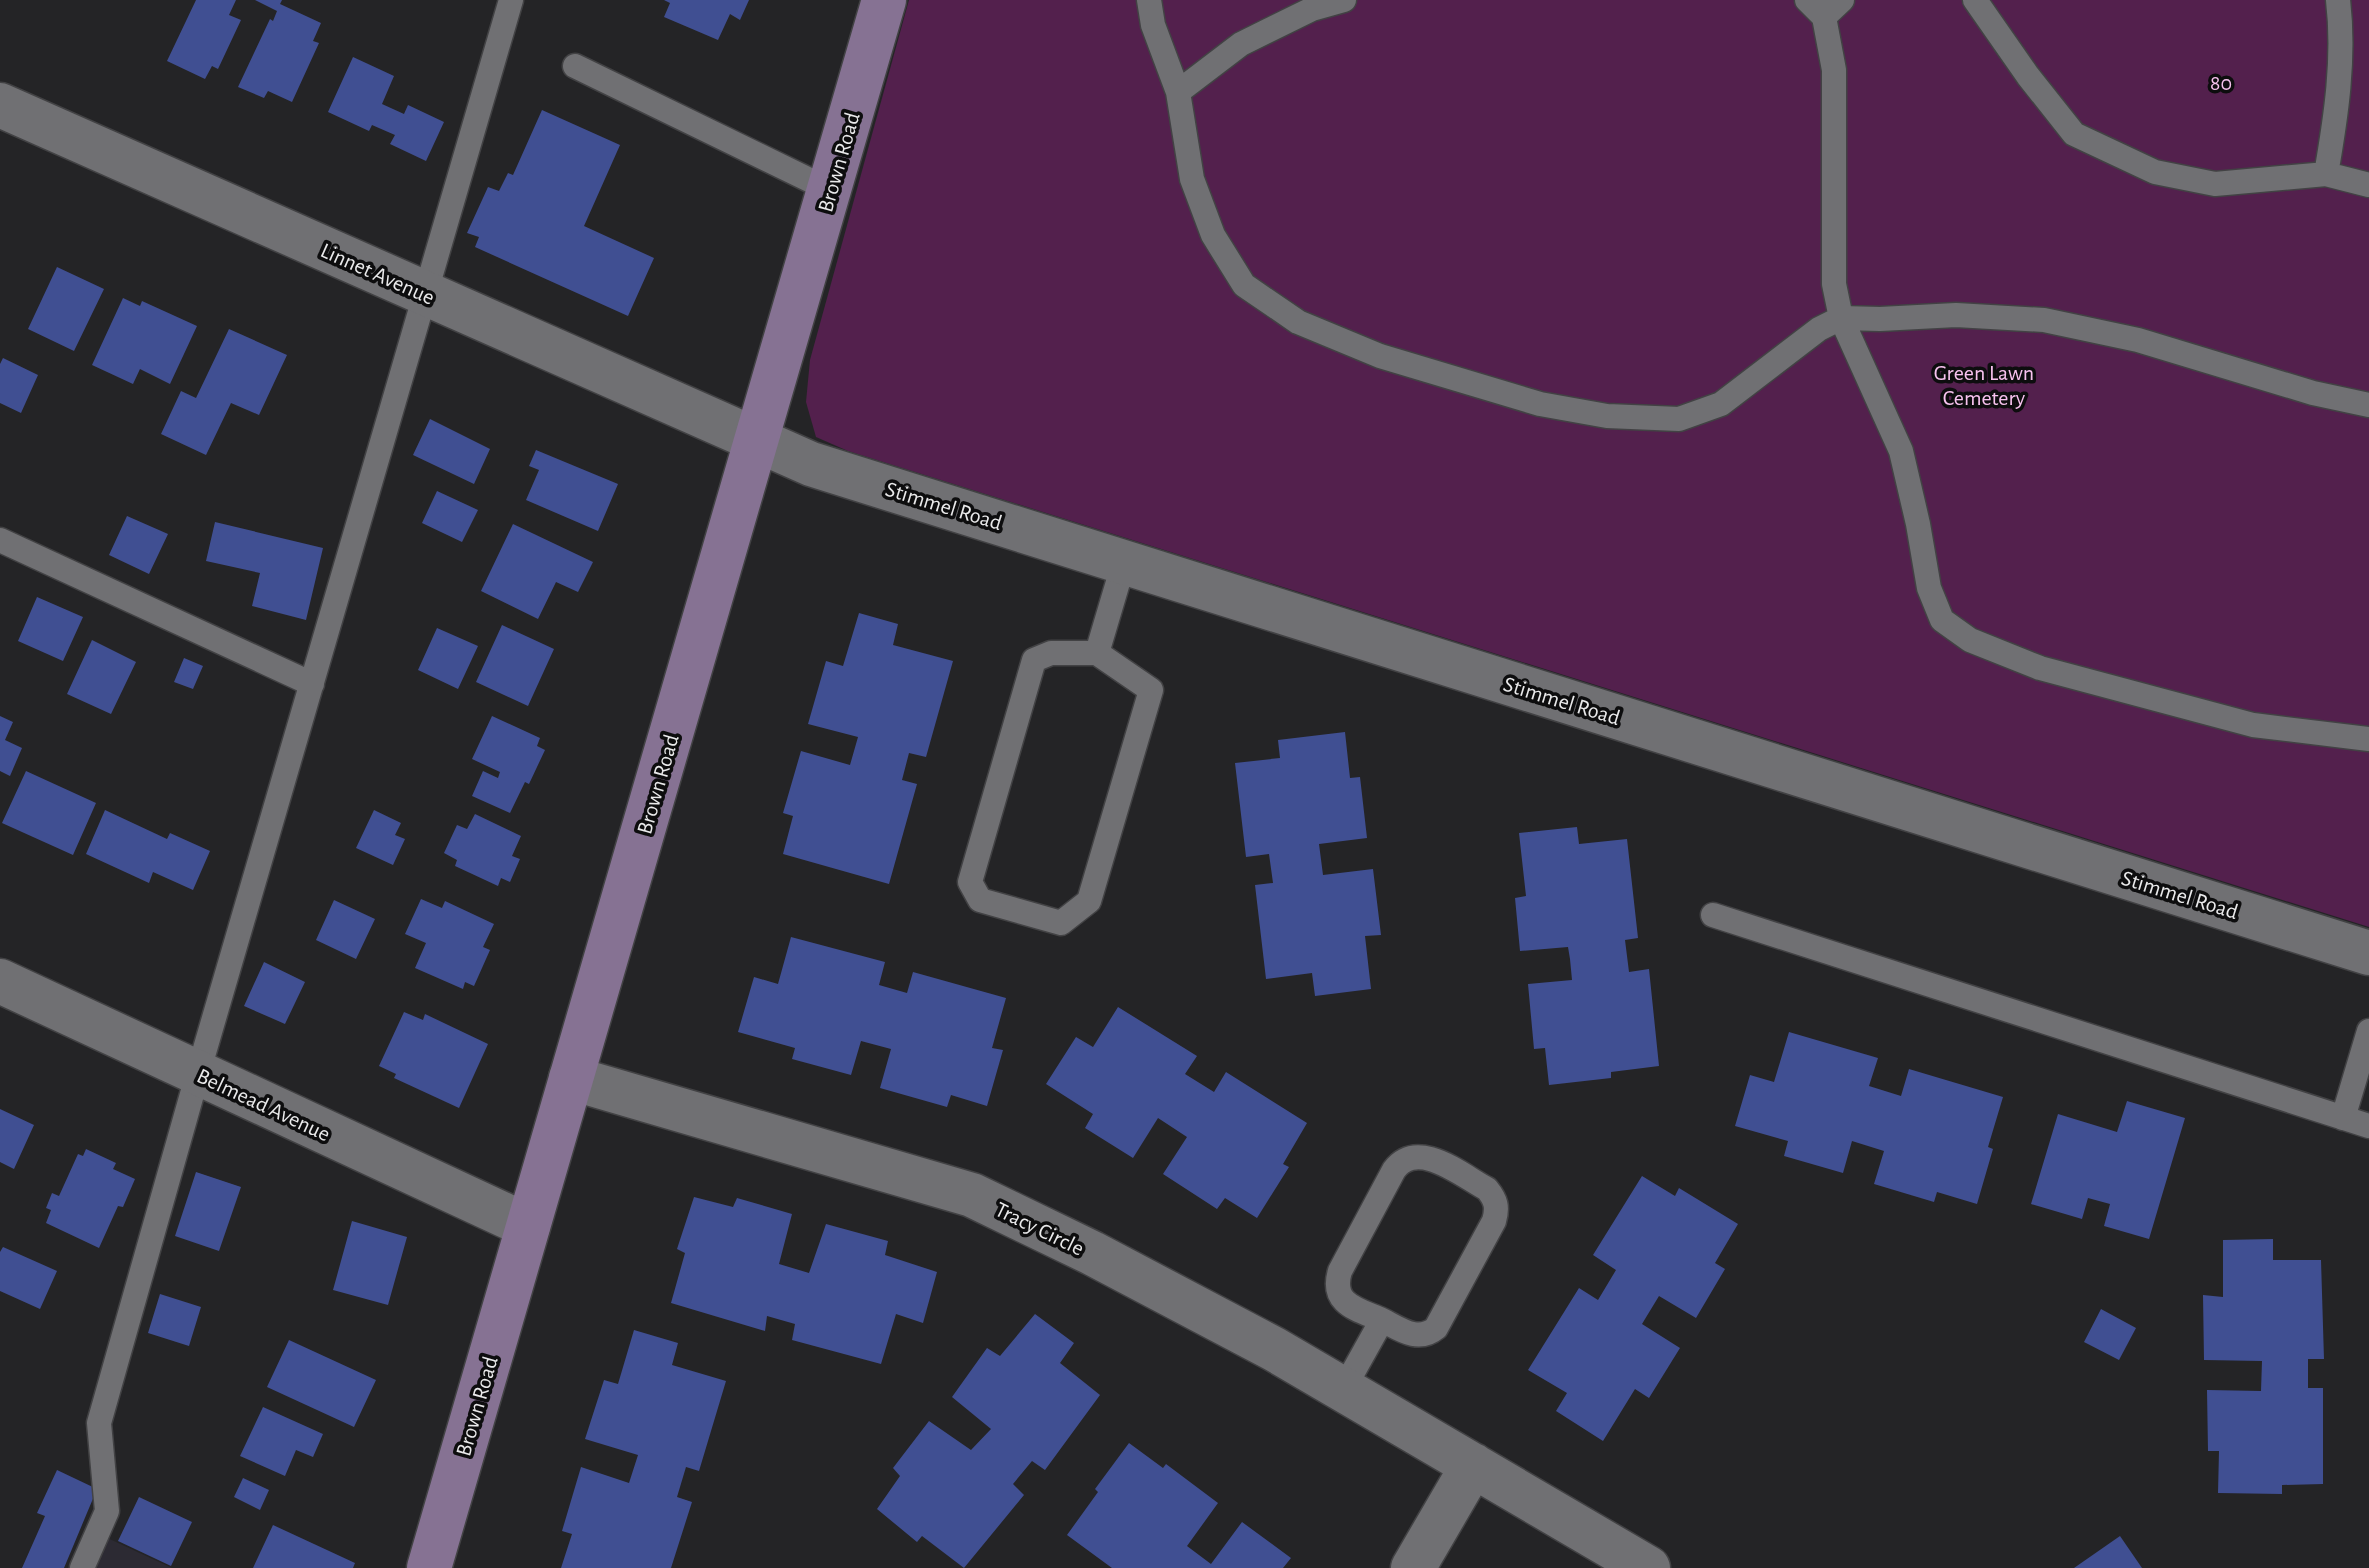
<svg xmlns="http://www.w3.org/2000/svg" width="2369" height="1568" viewBox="0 0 2369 1568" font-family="'Alegreya Sans',sans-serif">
	<rect width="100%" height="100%" fill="#242426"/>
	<path fill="#2c2a33" d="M101 1535 172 1568H86Z"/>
	<path fill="#53204d" d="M909 0H2369V927L848 451 816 437 806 402 810 360Z"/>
	<path fill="#404f92" d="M196 0H236L229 15 241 20 218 69 212 66 205 79 167 61Z
		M255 0H282L280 4 321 23 313 41 319 43 292 102 268 91 264 98 238 87 270 19 273 21 277 11Z
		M664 0H749L740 20 730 14 718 40 664 17 670 3Z
		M353 57 394 76 382 104 404 114 408 105 444 122 426 161 390 144 395 135 372 125 369 131 328 112Z
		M542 110 620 145 584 226 654 258 628 316 475 247 479 237 467 233 488 187 499 191 508 173 513 175Z
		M57 267 104 289 74 351 28 329Z
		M123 298 140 306 142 301 197 326 170 384 140 369 133 384 92 365Z
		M229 329 287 355 259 415 231 403 206 455 161 434 181 391 196 398Z
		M3 358 38 375 21 413 0 403V364Z
		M430 419 490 449 474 484 413 455Z
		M536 450 618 484 598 531 526 500 539 470 529 466Z
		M437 491 478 510 462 542 422 523Z
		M127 516 168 534 149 574 109 555Z
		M215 522 323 548 306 620 252 606 260 573 206 561Z
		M513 524 593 562 578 592 556 582 538 619 481 591Z
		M37 597 83 617 63 661 18 641Z
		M859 613 898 624 893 645 953 661 926 757 909 753 902 780 917 784 889 884 783 854 793 816 783 813 801 751 850 765 858 737 808 724 826 661 843 666Z
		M502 625 554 649 528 706 476 682Z
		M437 628 478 646 458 689 418 670Z
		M92 640 136 662 111 714 67 694Z
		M184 658 203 666 193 689 174 682Z
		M0 716 13 722 5 740 22 748 10 776 0 771Z
		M492 716 540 738 537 746 545 750 529 784 525 782 510 813 472 796 483 771 498 778 500 772 472 759Z
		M1345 732 1350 778 1360 777 1367 838 1319 844 1323 875 1373 869 1381 935 1365 936 1371 989 1315 996 1312 973 1266 979 1255 885 1273 883 1269 854 1246 857 1235 763 1280 758 1278 740Z
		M26 771 96 803 73 855 2 823Z
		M105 810 167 839 170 833 210 851 193 890 153 872 149 883 86 854Z
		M374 810 401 823 395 835 405 839 393 865 356 848Z
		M475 814 521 836 512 856 520 859 510 882 501 878 498 886 455 866 457 860 444 853 457 825 467 829Z
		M1577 827 1579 844 1627 839 1638 938 1625 940 1629 972 1649 969 1659 1066 1611 1072V1078L1549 1085 1545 1048 1534 1049 1528 984 1572 980 1570 959 1568 947 1520 951 1515 898 1526 896 1519 833Z
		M421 899 442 908 445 901 494 924 483 947 490 950 474 986 465 982 463 989 415 968 426 943 405 934Z
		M334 900 375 919 356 959 316 940Z
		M791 937 885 962 879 985 907 993 913 972 1006 998 992 1048 1003 1050 987 1106 951 1095 947 1107 880 1088 891 1049 861 1041 851 1075 792 1059 795 1048 738 1032 754 977 778 984Z
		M264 962 305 982 285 1024 244 1006Z
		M1118 1007 1197 1056 1185 1074 1214 1092 1226 1072 1307 1123 1283 1164 1289 1167 1257 1218 1225 1198 1217 1209 1163 1174 1187 1137 1158 1118 1133 1158 1085 1128 1093 1114 1046 1084 1076 1037 1093 1047Z
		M404 1012 423 1020 425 1014 488 1044 459 1108 394 1078 396 1074 379 1066Z
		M1789 1032 1878 1058 1869 1086 1901 1096 1909 1069 2003 1097 1988 1147 1993 1149 1977 1204 1937 1192 1934 1202 1874 1184 1884 1151 1852 1141 1843 1173 1784 1156 1788 1141 1735 1126 1750 1075 1774 1082Z
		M2127 1101 2185 1118 2149 1239 2104 1226 2110 1204 2088 1198 2082 1219 2031 1204 2058 1114 2117 1132Z
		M0 1109 34 1125 14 1169 0 1162Z
		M86 1149 116 1163 113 1169 135 1179 123 1207 118 1206 99 1248 46 1223 51 1210 46 1208 52 1193 59 1196 78 1154 83 1156Z
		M196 1172 241 1187 219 1251 175 1236Z
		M1642 1176 1675 1196 1679 1188 1738 1224 1715 1263 1725 1269 1696 1318 1659 1296 1645 1319 1642 1324 1680 1348 1649 1398 1635 1389 1603 1441 1556 1411 1567 1393 1528 1370 1579 1288 1598 1300 1616 1270 1593 1255Z
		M694 1197 733 1207 737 1198 792 1214 779 1264 809 1273 826 1224 888 1241 885 1255 937 1272 923 1323 896 1314 881 1364 792 1340 795 1324 767 1316 765 1331 671 1303 685 1253 677 1249Z
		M352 1221 407 1237 388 1305 333 1290Z
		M2273 1239V1260H2321L2324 1359H2308V1388H2323V1484L2282 1485V1494L2218 1493 2219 1451H2208L2207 1390 2261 1391 2262 1361 2204 1360 2203 1295 2223 1297V1240Z
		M3 1247 57 1271 40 1309 0 1291V1252Z
		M160 1294 201 1307 189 1346 148 1333Z
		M2101 1309 2136 1328 2119 1360 2084 1342Z
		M1035 1314 1074 1343 1060 1363 1100 1395 1045 1470 1032 1461 1013 1484 1024 1495 964 1568 922 1536 917 1542 877 1509 900 1476 893 1468 929 1421 971 1450 991 1429 952 1397 987 1348 1000 1356Z
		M634 1330 678 1343 672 1365 726 1381 699 1471 686 1467 677 1497 692 1502 671 1568H561L572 1534 562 1531 581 1467 629 1483 638 1455 585 1439 604 1380 618 1384Z
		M289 1340 376 1380 354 1427 267 1387Z
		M263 1407 323 1434 313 1457 296 1450 285 1476 240 1456Z
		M1129 1443 1163 1468 1166 1464 1218 1503 1187 1546 1211 1564 1242 1522 1291 1558 1283 1568H1112L1067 1535 1098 1492 1095 1489Z
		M57 1470 97 1489 64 1568H22L45 1516 37 1513Z
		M243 1478 269 1490 260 1510 234 1497Z
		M139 1497 192 1522 171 1566 118 1541Z
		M273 1525 355 1563 353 1568H253Z
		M2120 1536 2142 1568H2074Z"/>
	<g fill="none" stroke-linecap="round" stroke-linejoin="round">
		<g stroke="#424244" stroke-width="27">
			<path id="service" d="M1149 0 1153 25 1178 92 1192 179 1213 235 1244 285 1298 322 1380 356 1540 404 1607 416 1679 419 1721 404 1819 329 1841 318 1880 319 1956 315 2044 320 2138 340 2313 393 2369 405
				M1807 0 1824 17 1834 70V284L1841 318 1901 451 1918 524 1929 588 1942 620 1970 640 2040 668 2253 725 2369 739
				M1975 0 2028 76 2074 134 2155 172 2215 184 2326 174 2369 185
				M1824 17 1842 0
				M575 66 830 190
				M1178 92 1241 44 1312 9 1344 0
				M2326 174C2336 117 2345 58 2338 0
				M0 540 312 684
				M1097 653 1151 690 1089 901 1061 923 980 900 970 882 1034 660 1051 653H1097L1124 562
				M1713 915 2369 1126
				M2343 1118 2369 1031
				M1343 1390 1382 1320C1400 1329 1418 1343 1436 1328L1494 1221C1498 1207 1496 1200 1487 1189 1461 1175 1418 1138 1394 1170L1340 1271C1330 1304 1357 1309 1382 1320
				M82 1568 107 1511 99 1423 198 1073 511 0"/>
		</g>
		<g stroke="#424244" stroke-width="47">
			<path id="minor" d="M0 105 811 464 2369 953
				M0 981 528 1226
				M571 1078 972 1195 1092 1253 1274 1349 1648 1568
				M1413 1568 1473 1465"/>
		</g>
		<g stroke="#424244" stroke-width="47">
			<path id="secondary" d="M429 1568 884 0"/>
		</g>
		<use href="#service" stroke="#707073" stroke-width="24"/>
		<use href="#minor" stroke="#707073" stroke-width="44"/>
		<use href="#secondary" stroke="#867293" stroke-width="44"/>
	</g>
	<g text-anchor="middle" stroke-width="7" stroke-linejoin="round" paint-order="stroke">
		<g font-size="22" fill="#f8c2ef" stroke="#0d0d0e">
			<text x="2221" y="90">80</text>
			<text x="1984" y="380">Green Lawn<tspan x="1984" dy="25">Cemetery</tspan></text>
		</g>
		<g font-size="22" fill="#eaeaeb" stroke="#0d0d0e">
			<text transform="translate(838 162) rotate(-74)" y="8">Brown Road</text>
			<text transform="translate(378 273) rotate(24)" y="8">Linnet Avenue</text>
			<text transform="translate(944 505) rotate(17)" y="8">Stimmel Road</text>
			<text transform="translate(1562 700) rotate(17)" y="8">Stimmel Road</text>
			<text transform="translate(657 784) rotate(-74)" y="8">Brown Road</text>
			<text transform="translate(2180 894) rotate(17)" y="8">Stimmel Road</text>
			<text transform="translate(264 1104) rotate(25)" y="8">Belmead Avenue</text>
			<text transform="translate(1040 1228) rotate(26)" y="8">Tracy Circle</text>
			<text transform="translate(476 1406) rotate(-74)" y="8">Brown Road</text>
		</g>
	</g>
</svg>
